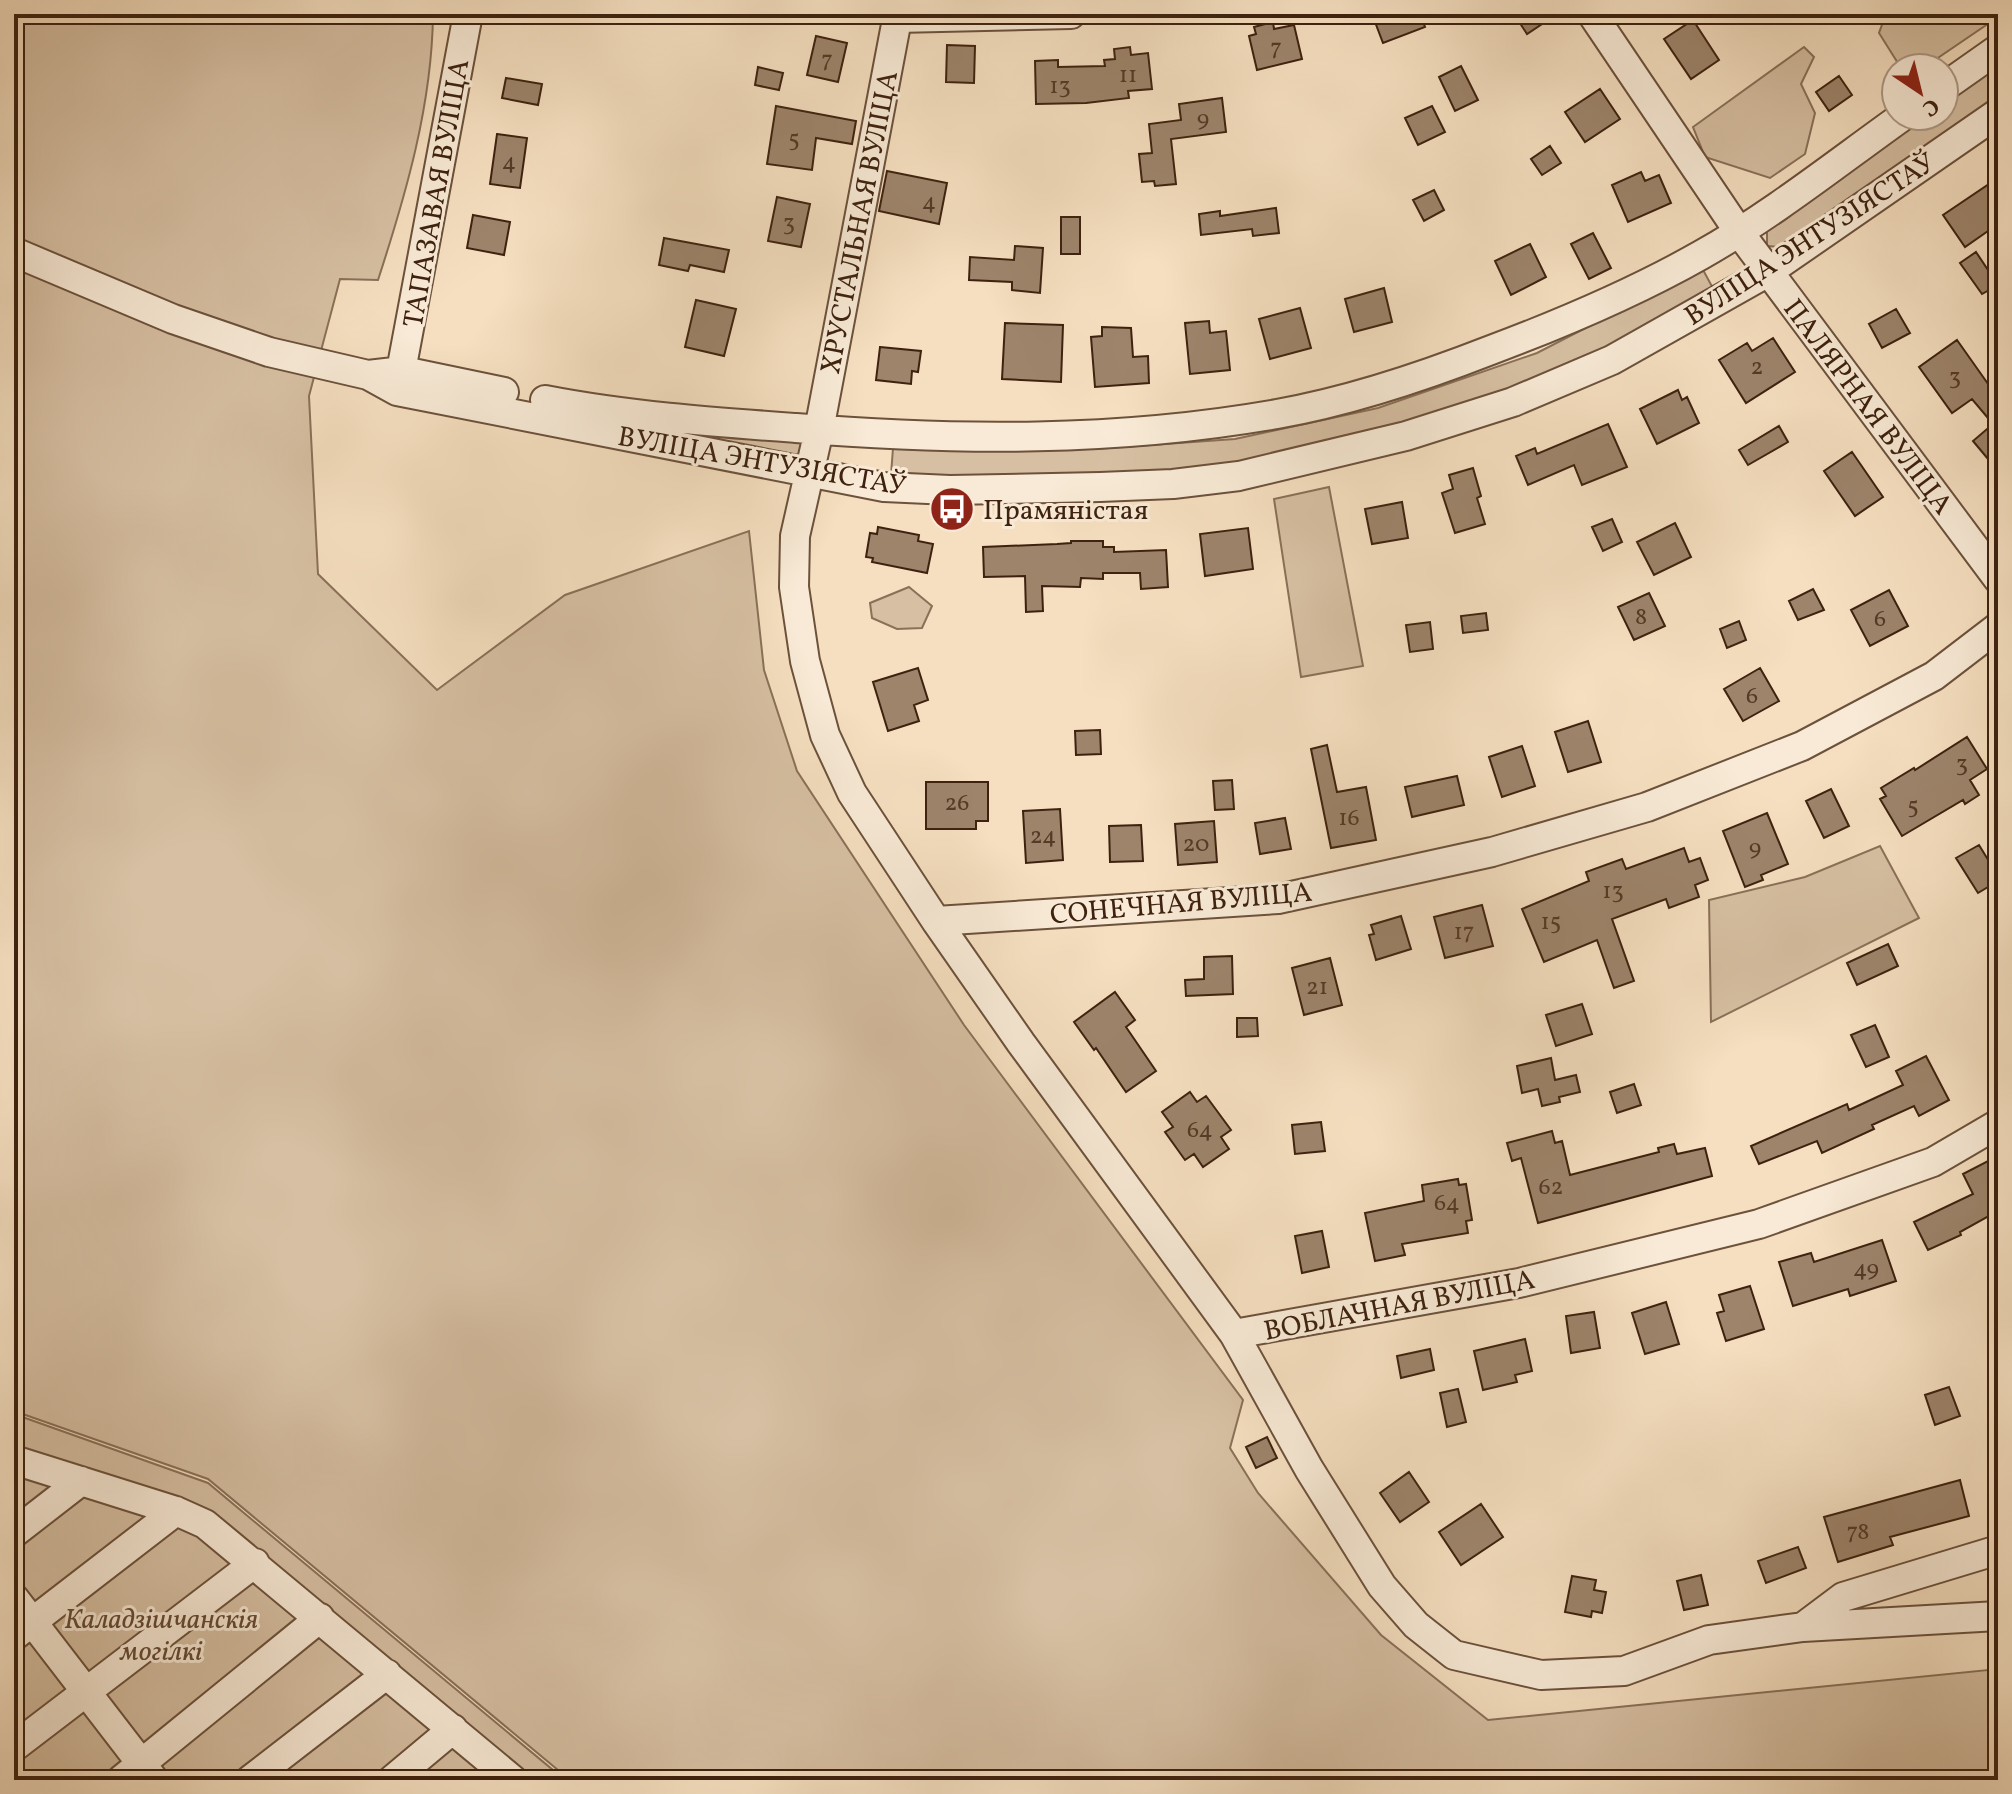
<svg xmlns="http://www.w3.org/2000/svg" width="2012" height="1794" viewBox="0 0 2012 1794" font-family="Vollkorn,serif">
	<rect width="100%" height="100%" fill="#f5dfc0"/>
	<filter id="stains"><feTurbulence type="fractalNoise" baseFrequency=".0025" numOctaves="4"/><feColorMatrix values="0 0 0 0 .2 0 0 0 0 .09 0 0 0 0 .02 0 0 0 .5 -.17"/></filter>
	<radialGradient id="worn" r=".72"><stop offset=".6" stop-color="#630" stop-opacity="0"/><stop offset="1" stop-color="#630" stop-opacity=".3"/></radialGradient>
	<path fill="#d6bfa2" stroke="#8a7058" stroke-width="2" d="M14 14H433C432 105 406 194 378 280L340 279 309 396 318 574 437 690 565 595 749 531 764 670 797 771 964 1025 1243 1400 1230 1448 1258 1493 1381 1635 1488 1720 1998 1669V1780H570L208 1479 14 1411Z
		M1886 14H1998V17L1923 68H1901L1879 33Z
		M1804 47 1814 57 1801 84 1815 113 1805 154 1770 178 1705 157 1693 127Z
		M1998 65V98L1780 247 1767 246V229L1926 116H1944V104Z
		M1702 268 1715 292 1548 378 1386 431 1241 465 1106 477 891 475 893 448 1095 449 1235 439 1378 408 1537 353Z
		M684 433 798 440 804 444 803 457 783 458Z
		M1329 487 1363 666 1301 677 1274 499Z
		M909 587 932 606 922 628 897 629 872 618 870 603Z
		M1880 846 1919 918 1711 1022 1709 900 1805 877Z
		M14 1414 208 1483 565 1780H14Z"/>
	<path fill="#9d846b" stroke="#3e220f" stroke-width="2" d="M1372 14H1420L1425 27 1383 43Z
		M1514 14H1557L1527 34Z
		M1693 20 1719 60 1691 79 1664 39Z
		M1273 22 1274 29 1294 25 1302 59 1257 70 1249 36 1256 34 1254 27Z
		M816 36 847 43 838 82 807 75Z
		M947 45 975 46 974 83 946 82Z
		M1130 47 1131 55 1148 53 1152 89 1128 91 1129 98 1086 103 1036 104 1035 61 1058 60V67L1105 66 1104 60 1115 59 1114 49Z
		M1461 66 1478 100 1455 111 1439 77Z
		M758 67 783 73 779 90 755 85Z
		M1839 76 1852 95 1829 111 1816 92Z
		M506 78 542 84 538 105 502 98Z
		M1600 89 1620 119 1585 142 1565 112Z
		M1222 98 1226 132 1171 139 1176 184 1155 186 1154 181 1142 182 1139 154 1152 153 1149 124 1181 120 1179 104Z
		M776 106 856 121 852 144 816 138 812 170 767 164Z
		M1432 106 1445 132 1418 145 1405 118Z
		M497 134 527 138 520 188 490 184Z
		M1550 146 1561 163 1542 175 1531 159Z
		M887 171 947 183 939 224 879 211Z
		M1641 172 1645 181 1659 175 1671 203 1628 222 1612 185Z
		M1998 178V224L1965 247 1943 215Z
		M1434 190 1444 210 1424 221 1413 200Z
		M777 197 810 204 801 247 768 241Z
		M1276 208 1279 233 1253 236 1252 229 1201 235 1199 214 1220 211V216Z
		M473 215 510 222 504 255 467 248Z
		M1061 217H1080V254H1061Z
		M1593 233 1611 268 1589 279 1571 244Z
		M664 238 729 250 724 272 690 265 688 271 659 265Z
		M1530 244 1546 277 1511 295 1495 261Z
		M1015 246 1043 248 1040 293 1012 290V282L969 280 970 257 1014 260Z
		M1976 252 1998 285 1982 294 1960 263Z
		M1384 288 1392 322 1354 332 1345 299Z
		M696 300 736 309 724 356 685 347Z
		M1300 308 1311 348 1270 359 1259 319Z
		M1896 309 1910 333 1882 348 1869 324Z
		M1209 321 1210 333 1226 331 1230 370 1190 374 1185 323Z
		M1005 323 1063 325 1061 382 1002 379Z
		M1102 327 1131 328 1133 357 1148 356 1149 383 1095 387 1091 337 1102 336Z
		M1773 338 1795 372 1746 403 1719 360 1747 343 1752 351Z
		M1957 340 1998 398V471L1973 441 1993 424 1972 399 1952 413 1919 367Z
		M880 347 921 351 918 372 912 371 911 384 876 380Z
		M1678 390 1682 400 1687 397 1699 423 1657 444 1640 409Z
		M1608 424 1627 467 1582 485 1574 465 1528 485 1516 456 1535 448 1537 454Z
		M1779 426 1788 442 1748 465 1739 450Z
		M1852 452 1883 497 1855 516 1824 471Z
		M1473 468 1481 496 1477 498 1485 524 1455 533 1442 493 1453 489 1449 475Z
		M1402 502 1408 538 1372 544 1365 509Z
		M1612 519 1622 542 1603 551 1592 527Z
		M1675 523 1691 557 1654 575 1637 542Z
		M878 527 919 535 918 541 933 544 927 573 872 562 873 558 866 557 870 533 877 534Z
		M1248 528 1253 569 1205 576 1200 534Z
		M1071 541H1103V547H1114V552L1166 550 1168 587 1141 589 1140 573H1103V579L1081 578 1080 587 1042 586 1043 611 1026 612 1025 576 984 577 983 547 1057 544 1071 543Z
		M1813 589 1824 610 1798 620 1789 601Z
		M1889 590 1908 626 1870 646 1851 610Z
		M1649 593 1665 626 1634 640 1618 607Z
		M1486 613 1488 630 1463 633 1461 616Z
		M1739 621 1746 640 1727 648 1720 629Z
		M1430 622 1433 649 1410 652 1406 625Z
		M918 668 928 700 914 705 919 721 888 731 873 682Z
		M1760 668 1779 701 1743 721 1724 689Z
		M1588 721 1601 762 1568 772 1555 732Z
		M1100 730 1101 754 1076 755 1075 731Z
		M1967 737 1987 769 1970 780 1979 795 1965 804 1963 800 1902 836 1880 799 1886 796 1881 788 1914 768 1915 770Z
		M1327 745 1337 792 1366 787 1376 840 1331 848 1311 749Z
		M1522 746 1535 786 1502 797 1489 757Z
		M1457 776 1464 805 1412 817 1405 787Z
		M1232 780 1234 809 1215 810 1213 781Z
		M926 782H988V821H976V829H926Z
		M1831 789 1849 826 1824 838 1806 801Z
		M1060 809 1063 860 1026 863 1023 811Z
		M1767 813 1788 864 1761 875 1763 880 1745 887 1723 831Z
		M1285 818 1291 849 1260 854 1255 823Z
		M1214 821 1217 862 1178 865 1175 824Z
		M1141 825 1143 861 1110 862 1109 826Z
		M1979 845 1998 876V881L1978 893 1956 858Z
		M1684 848 1689 862 1700 858 1708 880 1695 885 1699 897 1669 908 1666 899 1612 919 1634 981 1614 988 1597 940 1544 962 1522 909 1589 881 1586 872 1622 859 1626 869Z
		M1482 905 1493 946 1445 958 1434 917Z
		M1401 916 1411 949 1376 960 1369 935 1374 934 1371 925Z
		M1888 944 1898 966 1857 985 1847 963Z
		M1232 956 1233 994 1186 996 1185 980 1204 979V957Z
		M1330 958 1342 1005 1304 1015 1292 968Z
		M1115 992 1135 1020 1126 1027 1156 1071 1126 1092 1096 1048 1094 1050 1074 1022Z
		M1582 1004 1592 1034 1556 1046 1546 1015Z
		M1237 1018H1257L1258 1036 1237 1037Z
		M1875 1025 1889 1057 1866 1067 1851 1035Z
		M1926 1056 1949 1100 1919 1116 1914 1106 1872 1125 1874 1129 1822 1153 1817 1141 1759 1164 1751 1146 1847 1104 1849 1110 1903 1085 1896 1071Z
		M1551 1058 1555 1080 1576 1075 1580 1092 1559 1097 1560 1102 1542 1106 1538 1089 1522 1093 1517 1066Z
		M1634 1084 1641 1105 1617 1113 1610 1092Z
		M1190 1092 1197 1102 1206 1096 1231 1130 1221 1137 1229 1149 1203 1167 1194 1154 1185 1160 1165 1132 1173 1127 1162 1112Z
		M1321 1122 1325 1151 1295 1154 1292 1125Z
		M1552 1131 1555 1143 1562 1141 1570 1175 1659 1152 1658 1148 1674 1144 1677 1154 1705 1148 1712 1176 1538 1223 1521 1158 1512 1161 1507 1143Z
		M1988 1161 1998 1179V1211L1960 1232 1961 1235 1928 1250 1914 1222 1973 1194 1963 1174Z
		M1458 1179 1459 1185 1466 1184 1472 1220 1466 1221 1468 1233 1402 1244 1405 1255 1375 1261 1365 1213 1424 1201 1422 1185Z
		M1322 1231 1329 1267 1302 1273 1295 1236Z
		M1882 1240 1896 1281 1850 1296 1848 1289 1793 1306 1779 1262 1811 1253 1814 1262Z
		M1750 1286 1764 1329 1726 1341 1717 1313 1724 1311 1719 1295Z
		M1666 1302 1679 1344 1645 1354 1632 1313Z
		M1594 1312 1600 1348 1571 1353 1566 1316Z
		M1525 1339 1532 1371 1515 1375 1517 1382 1483 1390 1474 1351Z
		M1430 1349 1434 1370 1401 1378 1397 1356Z
		M1949 1387 1960 1416 1935 1425 1925 1395Z
		M1458 1389 1466 1422 1447 1427 1440 1393Z
		M1267 1437 1277 1458 1256 1468 1246 1447Z
		M1409 1472 1429 1502 1400 1522 1380 1493Z
		M1960 1480 1969 1516 1890 1537 1893 1545 1838 1562 1824 1517Z
		M1481 1504 1503 1537 1461 1565 1439 1532Z
		M1798 1547 1806 1568 1766 1583 1758 1561Z
		M1701 1575 1708 1605 1684 1610 1677 1581Z
		M1572 1576 1596 1580 1594 1590 1606 1592 1602 1613 1592 1611 1591 1617 1565 1612Z"/>
	<g fill="none" stroke-linecap="round" stroke-linejoin="round">
		<g stroke="#6c513b" stroke-width="32">
			<path id="minor" d="M898 14 819 430 795 536 794 587 805 661 825 735 852 793 936 921 1021 1043 1234 1334 1309 1469 1382 1586 1416 1625 1454 1655 1541 1675 1624 1671 1709 1640 1803 1627 1998 1616
				M1592 14 1739 232 1998 579
				M897 18 1071 14
				M1944 87 1998 49
				M14 252 173 319 269 352 368 375 397 391 884 487 950 490 1100 487 1173 484 1239 476 1406 436 1513 402 1612 360 1768 272 1998 113
				M368 375 403 371 504 392
				M398 387 468 14
				M545 400C627 416 712 422 796 428 957 441 1118 442 1277 414 1351 401 1422 377 1491 350 1563 323 1634 293 1701 255 1772 215 1837 163 1903 116
				M936 921 1278 899 1492 852 1647 807 1802 746 1934 676 1998 627
				M1234 1334 1519 1283 1759 1224 1933 1162 1998 1124
				M14 1460 176 1511 205 1524 513 1780
				M14 1533 81 1481
				M14 1598 154 1780
				M1803 1627 1843 1597 1998 1550
				M14 1636 176 1511
				M14 1747 255 1563
				M121 1780 320 1618
				M250 1780 387 1674
				M392 1780 453 1729"/>
		</g>
		<use href="#minor" stroke="#f8ead6" stroke-width="28"/>
	</g>
	<defs>
		<g id="bus-disc" transform="scale(2.3)"><circle r="9.5" fill="#8f2418" stroke="#f8ead6"/><path d="M-5-6H5V4H4V6H2V4H-2V6H-4V4H-5ZM-3.5-4V0h7V-4ZM-3.5 1.2v1.5H-2V1.2ZM2 1.2v1.5H3.5V1.2Z" fill="#fff"/></g>
	</defs>
	<g fill-rule="evenodd">
		<use href="#bus-disc" x="952" y="509"/>
	</g>
	<g text-anchor="middle" stroke-width="6" stroke-linejoin="round" paint-order="stroke">
		<g font-size="24" fill="#563a26">
			<text x="1276" y="55">7</text>
			<text x="827" y="67">7</text>
			<text x="1128" y="82">11</text>
			<text x="1060" y="93">13</text>
			<text x="1203" y="126">9</text>
			<text x="794" y="146">5</text>
			<text x="509" y="169">4</text>
			<text x="929" y="209">4</text>
			<text x="789" y="230">3</text>
			<text x="1757" y="374">2</text>
			<text x="1955" y="384">3</text>
			<text x="1641" y="624">8</text>
			<text x="1880" y="626">6</text>
			<text x="1752" y="703">6</text>
			<text x="1962" y="771">3</text>
			<text x="957" y="810">26</text>
			<text x="1913" y="813">5</text>
			<text x="1349" y="825">16</text>
			<text x="1043" y="843">24</text>
			<text x="1196" y="851">20</text>
			<text x="1755" y="855">9</text>
			<text x="1613" y="898">13</text>
			<text x="1551" y="929">15</text>
			<text x="1464" y="939">17</text>
			<text x="1317" y="994">21</text>
			<text x="1200" y="1137">64</text>
			<text x="1551" y="1194">62</text>
			<text x="1447" y="1210">64</text>
			<text x="1866" y="1276">49</text>
			<text x="1858" y="1539">78</text>
		</g>
		<g font-size="28" fill="#3e220f" stroke="#f8ead6">
			<text transform="translate(435 193) rotate(-80)" y="10">ТАПАЗАВАЯ ВУЛІЦА</text>
			<text transform="translate(858 222) rotate(-79)" y="10">ХРУСТАЛЬНАЯ ВУЛІЦА</text>
			<text transform="translate(1809 238) rotate(-33)" y="10">ВУЛІЦА ЭНТУЗІЯСТАЎ</text>
			<text transform="translate(1869 406) rotate(53)" y="10">ПАЛЯРНАЯ ВУЛІЦА</text>
			<text transform="translate(762 460) rotate(10)" y="10">ВУЛІЦА ЭНТУЗІЯСТАЎ</text>
			<text transform="translate(1181 902) rotate(-5)" y="10">СОНЕЧНАЯ ВУЛІЦА</text>
			<text transform="translate(1399 1304) rotate(-11)" y="10">ВОБЛАЧНАЯ ВУЛІЦА</text>
		</g>
		<g font-size="28" fill="#3e220f" stroke="#f8ead6" text-anchor="start">
			<text x="983" y="519">Прамяністая</text>
		</g>
		<g font-size="28" font-style="italic" fill="#644934" stroke="#f8ead6">
			<text x="161" y="1628">Каладзішчанскія<tspan x="161" dy="32">могілкі</tspan></text>
		</g>
	</g>
	<rect width="2012" height="1794" fill="none" stroke="#f5dfc0" stroke-width="48"/>
	<rect x="16" y="16" width="1980" height="1762" fill="none" stroke="#3e220f" stroke-width="4"/>
	<rect x="24" y="24" width="1964" height="1746" fill="none" stroke="#3e220f" stroke-width="2"/>
	<g transform="translate(1920 92) rotate(145)"><circle r="38" fill="#f8ead6" stroke="#ae9a86" stroke-width="2"/>
	<path d="M0-6L14 30L0 20L-14 30Z" fill="#8f2418"/>
	<text y="-12" font-size="22" font-weight="bold" text-anchor="middle" fill="#3e220f">С</text>
	</g>
	<rect width="100%" height="100%" filter="url(#stains)"/>
	<rect width="100%" height="100%" fill="url(#worn)"/>
</svg>
